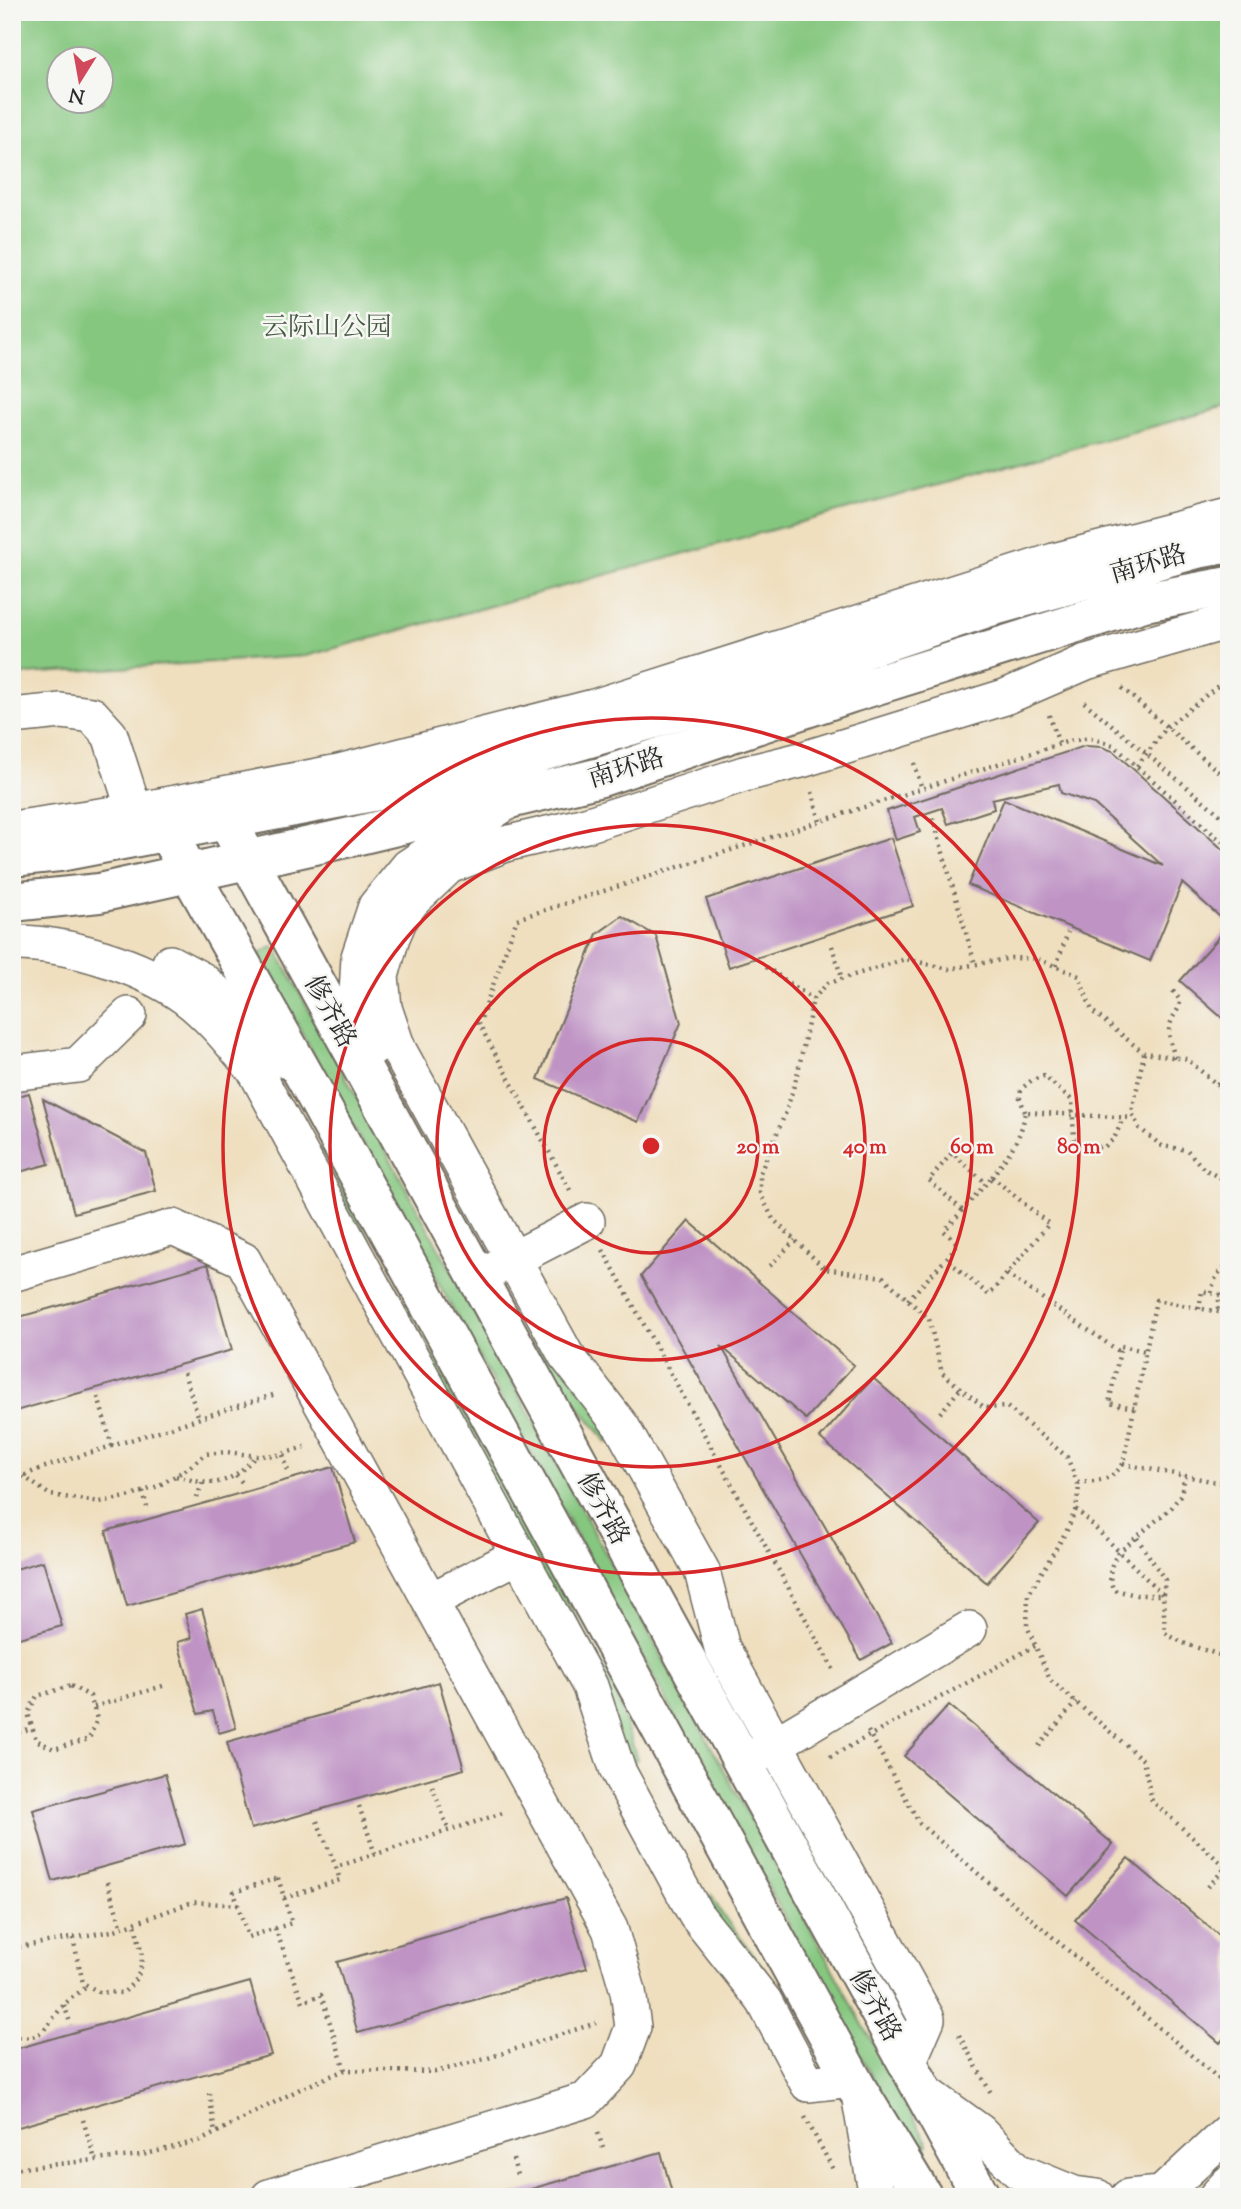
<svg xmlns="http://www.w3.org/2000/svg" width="1241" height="2209" viewBox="0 0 1241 2209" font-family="'Sorts Mill Goudy','Noto Serif SC',serif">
	<rect width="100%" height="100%" fill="#f6f6f2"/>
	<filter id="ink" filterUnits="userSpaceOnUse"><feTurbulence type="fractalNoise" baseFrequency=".0143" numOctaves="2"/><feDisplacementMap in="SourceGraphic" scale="14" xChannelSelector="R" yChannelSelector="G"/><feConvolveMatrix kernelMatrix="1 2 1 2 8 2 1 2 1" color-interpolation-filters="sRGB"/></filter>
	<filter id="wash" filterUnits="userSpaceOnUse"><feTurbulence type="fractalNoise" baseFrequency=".00686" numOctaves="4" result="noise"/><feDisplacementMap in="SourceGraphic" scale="28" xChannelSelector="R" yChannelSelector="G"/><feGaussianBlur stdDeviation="1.57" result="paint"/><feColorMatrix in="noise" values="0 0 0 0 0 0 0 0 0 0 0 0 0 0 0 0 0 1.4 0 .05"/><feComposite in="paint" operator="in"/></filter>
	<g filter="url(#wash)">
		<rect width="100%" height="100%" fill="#efdfbf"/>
		<path fill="#86c780" stroke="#587956" stroke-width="2" fill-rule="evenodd" d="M12 12H1229V406L306 656 12 675ZM60 60H102V102H60Z
			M274 946 928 2144 913 2152 259 954Z
			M320 1148 612 1682 637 1759 625 1765 309 1154Z
			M538 1323 617 1434 607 1442 542 1360 525 1330Z
			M711 1895 722 1914 774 1981 813 2053 803 2058 701 1901Z"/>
		<g id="blocks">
			<path fill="#bf94c5" d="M1085 746 1102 747 1113 751 1229 855V925L1182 883 1150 961 968 885 1004 799 1163 866 1094 804 1061 793 1059 784 992 799 994 809 948 824 942 808 915 817 920 832 896 840 887 811Z
				M891 838 913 906 729 967 706 899Z
				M622 916 656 936 681 1023 638 1122 538 1079 597 934Z
				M1229 926V1024L1180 981Z
				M29 1093 49 1164 12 1174V1098Z
				M43 1099 146 1153 156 1191 74 1213Z
				M689 1221 854 1365 806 1419 721 1346 892 1643 861 1660 641 1276Z
				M208 1264 232 1350 12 1412V1319Z
				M873 1378 1039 1523 987 1583 820 1438Z
				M333 1467 355 1542 127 1606 106 1531Z
				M43 1561 62 1626 12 1640V1570Z
				M202 1609 236 1728 219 1733 213 1711 198 1714 178 1642 192 1638 185 1614Z
				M439 1682 464 1769 251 1829 227 1742Z
				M949 1705 1113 1844 1068 1896 904 1756Z
				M165 1774 185 1844 53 1881 33 1810Z
				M1128 1858 1229 1944V2032L1220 2043 1075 1920Z
				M566 1898 587 1968 358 2033 337 1962Z
				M250 1982 271 2055 15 2128 12 2117V2050Z
				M661 2152 673 2197H506V2196Z"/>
		</g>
	</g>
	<g filter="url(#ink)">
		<use href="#blocks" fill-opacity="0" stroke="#706a5f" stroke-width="2"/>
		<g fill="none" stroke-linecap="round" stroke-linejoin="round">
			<g stroke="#706a5f" stroke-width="38">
				<path id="minor" d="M12 716 61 711 92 715 110 735 141 832
					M12 829 134 811 339 772 594 707 1054 561 1229 516
					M12 943C66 942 142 966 185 997 212 1017 234 1046 256 1072L590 1686 618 1771 696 1915 764 2001 808 2084 852 2079
					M170 963 202 980 246 1019 287 1061
					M372 1048 357 994 359 957 376 906 408 867 504 804
					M12 1073 78 1065 129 1015
					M494 1269 587 1221
					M12 1274 173 1227 243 1260 610 1929 628 1991 633 2027 619 2065 586 2100 269 2197
					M430 1601 519 1555
					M756 1756 969 1629
					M908 2063 927 2019 722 1648 702 1571 622 1427 566 1355 398 1049 384 1008 381 976 392 937 401 916 412 901 449 866 505 844 586 825 744 774 801 760 1005 697 1086 662 1229 621
					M922 2090 980 2132 1018 2171 1074 2194 1097 2197
					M859 2094 877 2197
					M1128 2197 1161 2194
					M1158 2197 1229 2131
					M1216 2197 1229 2183"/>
			</g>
			<g stroke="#706a5f" stroke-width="42">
				<path id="major" d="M226 819 981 2197
					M166 831 309 1084 858 2090 923 2197
					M12 857 59 852 467 774 654 719 987 608 1197 549 1229 543
					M12 902 99 893 355 836 601 777 851 693 1144 602 1229 586"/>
			</g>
			<path stroke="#706a5f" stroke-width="4.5" stroke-dasharray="2 5" stroke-linecap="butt" d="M1122 688 1229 781
				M1084 702 1229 822
				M1049 715 1059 744
				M914 763 922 789
				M1137 766 1167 727 1229 677
				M812 792 820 821
				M933 818 975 964
				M832 946 842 979
				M1056 966 1068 932
				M766 967 813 999
				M1173 991 1180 1000C1180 1010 1174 1013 1171 1022 1166 1032 1172 1047 1175 1058
				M1144 1053 1132 1113 1139 1128 1162 1146 1187 1150 1204 1169 1229 1183
				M1217 1084 1229 1071
				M1229 1095 1187 1059 1144 1053 1092 1011 1079 976 1038 959 1012 958 949 969 906 959 828 983 813 999 798 1072 786 1112 760 1173V1193L773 1219 825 1269 883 1277 929 1319 942 1373 985 1408 1007 1407 1067 1457 1079 1487 1076 1509 1067 1530 1028 1595 1027 1626 1050 1680 1143 1760 1152 1801 1229 1870
				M1025 1112 1020 1098 1021 1089 1032 1080 1044 1076 1072 1100 1074 1139 1083 1147H1104L1114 1139 1123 1118
				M992 1177 1049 1224 989 1295 946 1259 958 1244 944 1231Z
				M992 1177C1007 1156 1022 1139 1025 1112L1133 1118
				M570 1190 479 1024 517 919 1069 741 1091 738 1113 745 1229 848
				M962 1210 929 1180 952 1153 986 1183
				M603 1250 833 1669
				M770 1266 795 1240
				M1007 1274 1120 1352
				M1211 1293C1214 1280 1217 1271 1229 1265
				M908 1300 946 1259
				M1199 1309 1202 1291 1220 1295 1217 1312
				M184 1373 199 1419
				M98 1397 112 1446
				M1134 1408 1109 1403 1121 1346 1145 1351
				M940 1413 961 1388
				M283 1455 289 1474
				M1123 1464 1227 1484 1229 1478
				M236 1475 244 1485
				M23 1476 50 1495 100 1502 132 1496 158 1486 187 1469 205 1454 227 1452 256 1456 279 1455 305 1447
				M176 1476C214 1487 227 1487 256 1456
				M12 1481 39 1469 276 1394
				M1078 1483C1099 1480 1110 1482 1123 1464L1156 1300 1229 1314
				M143 1492 147 1507
				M197 1498 202 1483
				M1076 1509 1163 1595 1165 1633 1183 1643 1229 1658
				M1137 1538 1165 1580 1163 1595H1136L1114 1590C1107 1577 1110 1564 1119 1552L1172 1507 1181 1494 1185 1476
				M71 1686 90 1696 97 1719 89 1739 54 1749 36 1740 28 1713 37 1696Z
				M94 1707 166 1685
				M868 1731 920 1824 1219 2079 1229 2068
				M12 1734 32 1728
				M1039 1746 1076 1702
				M830 1757 1035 1646
				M432 1786 449 1831
				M359 1806 375 1854
				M317 1821 336 1867
				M278 1878 292 1923 248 1937 234 1892Z
				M107 1882 122 1928
				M1208 1887 1226 1867
				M284 1898 340 1880 336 1867 506 1812
				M275 1928 303 2002 321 1995 345 2070
				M12 1932 16 1948
				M73 1938 83 1983 99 1992 123 1993C150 1968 142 1957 135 1924
				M12 1948 112 1931 193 1902 238 1905
				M64 2005 71 2025
				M959 2035 992 2095
				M12 2036C40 2042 43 2031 58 2012 66 2001 77 1994 88 1986
				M1219 2079 1229 2088
				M209 2093 215 2133
				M805 2117 834 2171
				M83 2120 95 2159
				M598 2133 603 2148
				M513 2159 517 2175
				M12 2169 142 2155 202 2140 300 2089 345 2070 435 2072 485 2059 596 2023"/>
			<use href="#minor" stroke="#fff" stroke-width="35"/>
			<use href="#major" stroke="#fff" stroke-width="38"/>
		</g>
	</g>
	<g fill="none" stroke="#d62828" stroke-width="3.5">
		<circle cx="651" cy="1146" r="107"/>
		<circle cx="651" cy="1146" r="214"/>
		<circle cx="651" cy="1146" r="321"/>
		<circle cx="651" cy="1146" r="428"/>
	</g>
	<g text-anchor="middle" stroke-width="5" stroke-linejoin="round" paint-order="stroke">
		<g font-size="26" fill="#465a44" stroke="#f6f6f2">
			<text x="327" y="335">云际山公园</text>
		</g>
		<g font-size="26" fill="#2b2b2b" stroke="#f6f6f2">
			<text transform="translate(1148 563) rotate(-16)" y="9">南环路</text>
			<text transform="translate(626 767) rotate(-17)" y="9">南环路</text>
			<text transform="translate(331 1011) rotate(61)" y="9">修齐路</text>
			<text transform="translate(604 1508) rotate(61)" y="9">修齐路</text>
			<text transform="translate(876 2005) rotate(61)" y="9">修齐路</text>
		</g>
	</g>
	<circle cx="651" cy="1146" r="10" fill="#d62828" stroke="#f6f6f2" stroke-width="3.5"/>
	<g font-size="21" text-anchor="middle" font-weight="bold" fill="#d62828" stroke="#f6f6f2" stroke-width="5" stroke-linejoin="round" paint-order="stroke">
		<text x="758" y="1153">20 m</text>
		<text x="865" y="1153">40 m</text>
		<text x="972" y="1153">60 m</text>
		<text x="1079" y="1153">80 m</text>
	</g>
	<rect width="1241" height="2209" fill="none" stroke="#f6f6f2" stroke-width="42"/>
	<g transform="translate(80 80) rotate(191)"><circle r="33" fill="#f6f6f2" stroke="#a5a5a2" stroke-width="2"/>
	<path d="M0-5L12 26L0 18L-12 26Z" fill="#d1495b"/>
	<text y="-10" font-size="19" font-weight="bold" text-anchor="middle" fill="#2b2b2b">N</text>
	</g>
</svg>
